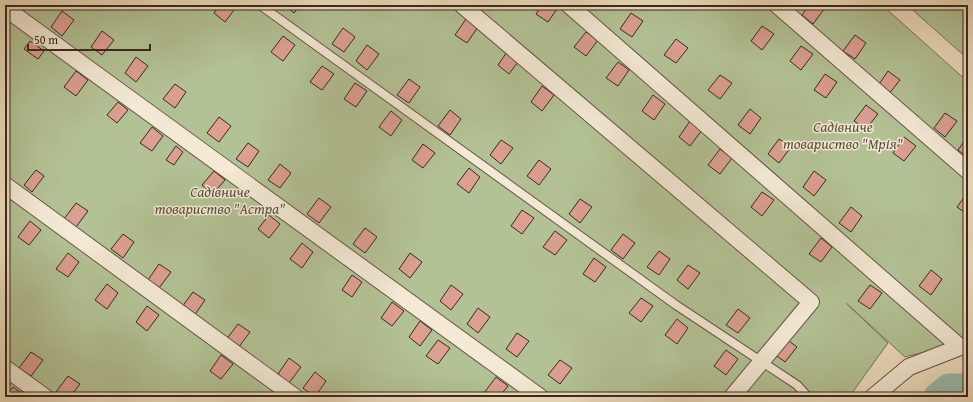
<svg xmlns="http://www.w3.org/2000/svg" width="973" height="402" viewBox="0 0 973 402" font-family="'Gentium Book Plus',serif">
	<rect width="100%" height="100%" fill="#edddbd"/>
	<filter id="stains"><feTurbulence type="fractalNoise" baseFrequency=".005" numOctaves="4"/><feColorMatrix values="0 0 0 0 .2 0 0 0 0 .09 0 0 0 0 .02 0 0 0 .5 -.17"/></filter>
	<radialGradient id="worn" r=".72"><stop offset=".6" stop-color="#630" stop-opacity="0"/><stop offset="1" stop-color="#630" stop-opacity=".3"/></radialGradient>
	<path fill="#b3c295" stroke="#76765b" d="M5 5H882L968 82V336L963 342 905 357 846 303 888 343 849 397H5Z
		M907 5H968V59Z"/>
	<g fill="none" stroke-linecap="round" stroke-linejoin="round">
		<path stroke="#99bcb0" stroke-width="29" d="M938 397 949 388H968"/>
	</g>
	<path fill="#dc9f91" stroke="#392921" d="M220 5H235L237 6 225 22 214 13Z
		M284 5H300L294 13Z
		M542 5H557L559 6 548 22 536 14Z
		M809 5H821L825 8 813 24 802 15Z
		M62 11 74 20 62 36 51 27Z
		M631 13 643 21 632 37 620 29Z
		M466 19 478 27 467 43 455 35Z
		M762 26 774 34 762 50 751 41Z
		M343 28 355 37 344 52 332 44Z
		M102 31 114 40 102 55 91 47Z
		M586 32 598 40 586 56 574 47Z
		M855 35 866 43 855 59 843 51Z
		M283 36 295 45 283 61 271 52Z
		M676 39 688 48 676 63 664 55Z
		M30 41 44 51 38 59 24 49Z
		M367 45 379 54 367 70 356 61Z
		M801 46 813 54 801 70 790 61Z
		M509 49 521 58 509 74 498 65Z
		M136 57 148 66 136 82 125 73Z
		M618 62 629 70 618 86 606 78Z
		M322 66 334 74 322 90 310 82Z
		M76 71 88 80 76 96 64 87Z
		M888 71 900 80 888 95 877 87Z
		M825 74 837 82 826 98 814 90Z
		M720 75 732 83 720 99 708 90Z
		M409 79 420 87 409 103 397 95Z
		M355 83 367 91 356 107 344 99Z
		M175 84 186 92 175 108 163 99Z
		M542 86 554 95 542 111 531 102Z
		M653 95 665 104 654 120 642 111Z
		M118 102 128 110 117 123 107 115Z
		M866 105 878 114 866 129 854 121Z
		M750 109 761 118 750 134 738 125Z
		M450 110 461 119 450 135 438 126Z
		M391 111 402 120 391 136 379 127Z
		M945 113 957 121 945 137 934 128Z
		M219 117 231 126 219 142 207 133Z
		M690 121 702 130 690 146 679 137Z
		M152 127 163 136 152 151 140 143Z
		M968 136V158L958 150Z
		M904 137 916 146 904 161 893 153Z
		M779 139 791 147 779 163 768 154Z
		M501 140 513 148 501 164 490 155Z
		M248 143 259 151 248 167 236 159Z
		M423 144 435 153 423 168 412 160Z
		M176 146 183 152 174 165 166 160Z
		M720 149 732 158 720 174 708 165Z
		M539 160 551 169 539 185 527 176Z
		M280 164 291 173 280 188 268 180Z
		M469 168 480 177 469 193 457 184Z
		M36 170 44 176 32 192 24 185Z
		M214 171 225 180 213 194 202 185Z
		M814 171 826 180 814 196 803 187Z
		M762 192 774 200 762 216 751 207Z
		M968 192V215L957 207Z
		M319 198 331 207 319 223 307 214Z
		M580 199 592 207 580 223 569 214Z
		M76 203 88 211 76 227 64 219Z
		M851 207 862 216 851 232 839 223Z
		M522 210 534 218 522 234 511 226Z
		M269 215 280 224 269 238 258 229Z
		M30 221 41 230 29 245 18 237Z
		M365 228 377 237 365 253 353 244Z
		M555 231 567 240 555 255 543 247Z
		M123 234 134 242 123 258 111 249Z
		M623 234 635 243 623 259 611 250Z
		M821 238 832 247 821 262 809 254Z
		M302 243 313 252 302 268 290 259Z
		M659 251 670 259 659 275 647 267Z
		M68 253 79 262 68 277 56 269Z
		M410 253 422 262 410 278 399 269Z
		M594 258 606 267 595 282 583 274Z
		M159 264 171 272 159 288 148 280Z
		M688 265 700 273 688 289 677 280Z
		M931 270 942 279 931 295 919 286Z
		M352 275 362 282 352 297 342 290Z
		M107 284 118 293 107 309 95 300Z
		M451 285 463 294 451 310 440 301Z
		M870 285 882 293 870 309 858 301Z
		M193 292 205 300 194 316 182 307Z
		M641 298 653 306 641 322 629 313Z
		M392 302 404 311 392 326 381 318Z
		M147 306 159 315 147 331 136 322Z
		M478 308 490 317 478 333 467 324Z
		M738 309 750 318 738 333 726 325Z
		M677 319 688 328 677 344 665 335Z
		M420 321 432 330 420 346 409 337Z
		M238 324 250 332 238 348 226 340Z
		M517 333 529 341 517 357 506 349Z
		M785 338 797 347 785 362 774 354Z
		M438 340 450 348 438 364 426 356Z
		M726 350 738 359 726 375 714 366Z
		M31 352 43 360 31 376 19 368Z
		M221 355 233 364 221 379 210 371Z
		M289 358 301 367 289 383 278 374Z
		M560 360 572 368 560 384 548 375Z
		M315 372 326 381 315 397 303 388Z
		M68 376 80 384 70 397H63L56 392Z
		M496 377 508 386 499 397H490L484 393Z
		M13 387 24 395 23 397H5Z"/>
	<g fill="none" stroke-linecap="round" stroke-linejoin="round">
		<g stroke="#665648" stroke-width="10">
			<path id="service" d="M260 5 676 305 797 385 808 397"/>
		</g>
		<g stroke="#665648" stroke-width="18">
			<path id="minor" d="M462 5 811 302 732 397
				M569 5 960 347 909 367 873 397
				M777 5 968 171
				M5 8 540 397
				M5 185 295 397
				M5 368 45 397"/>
		</g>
		<use href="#service" stroke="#f3e9d4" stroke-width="8"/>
		<use href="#minor" stroke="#f3e9d4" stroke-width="16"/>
	</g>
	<g text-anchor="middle" stroke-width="3" stroke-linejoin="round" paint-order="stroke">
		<g font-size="15" font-style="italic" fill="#584f3e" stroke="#f3e9d4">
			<text x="843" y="132">Садівниче<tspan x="843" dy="17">товариство "Мрія"</tspan></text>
			<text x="220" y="197">Садівниче<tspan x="220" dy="17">товариство "Астра"</tspan></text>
		</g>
	</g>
	<rect width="973" height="402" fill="none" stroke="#edddbd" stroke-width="20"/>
	<rect x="6" y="6" width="961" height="390" fill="none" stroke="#392921" stroke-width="2"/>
	<rect x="10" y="10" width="953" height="382" fill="none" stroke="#392921"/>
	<path d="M28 44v6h122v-6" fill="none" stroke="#392921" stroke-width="2"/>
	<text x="34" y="44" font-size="12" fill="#392921" stroke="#f3e9d4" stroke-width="3" paint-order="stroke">50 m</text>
	<rect width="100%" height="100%" filter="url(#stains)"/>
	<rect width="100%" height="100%" fill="url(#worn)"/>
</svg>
